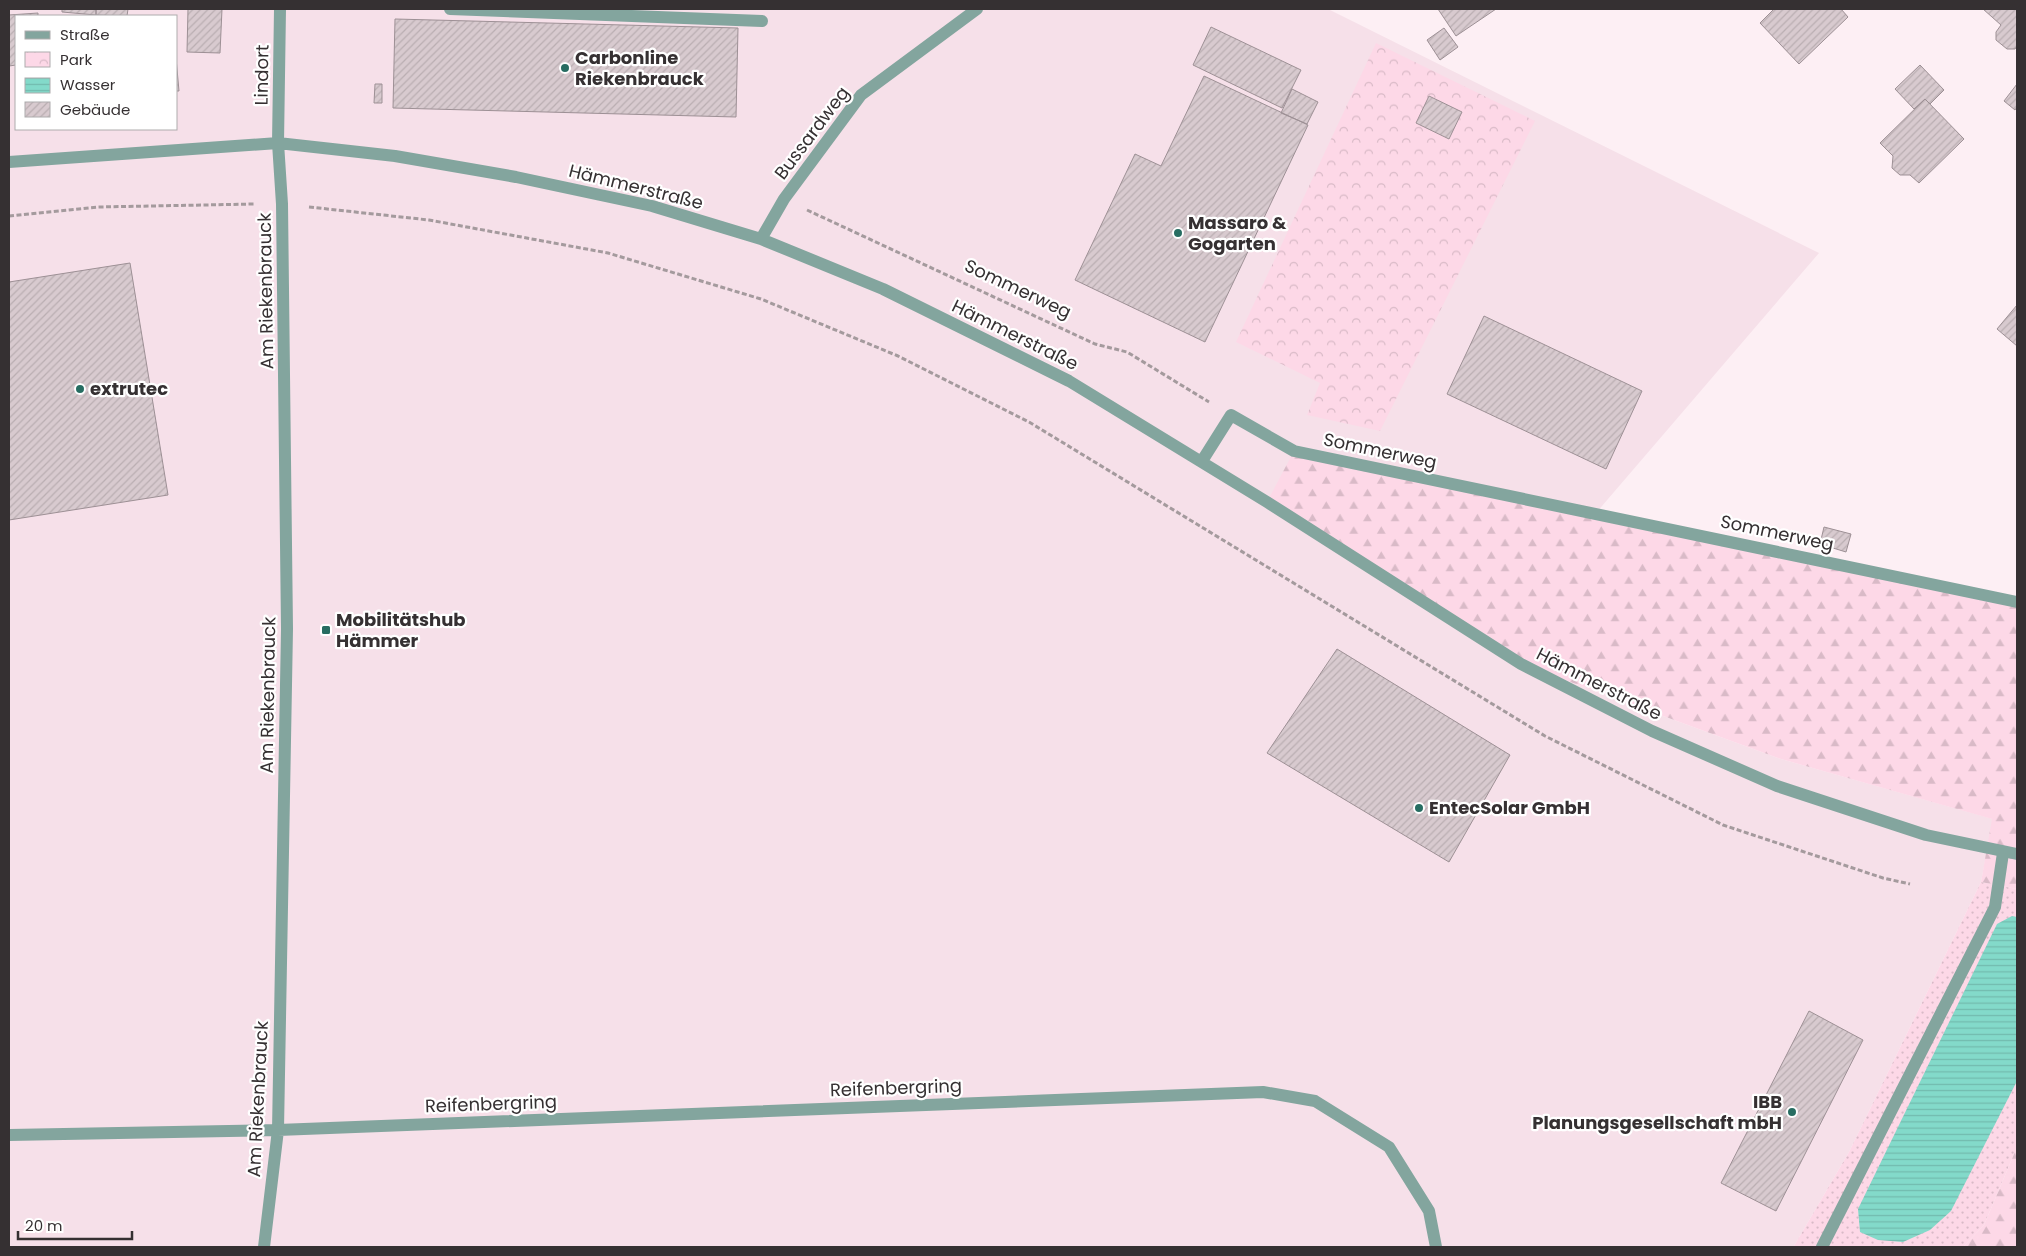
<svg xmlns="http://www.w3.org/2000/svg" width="2026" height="1256" viewBox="0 0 2026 1256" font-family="Poppins,sans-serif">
	<defs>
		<pattern id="grass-dots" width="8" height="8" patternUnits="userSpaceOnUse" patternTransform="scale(1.25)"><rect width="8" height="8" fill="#fdd8e7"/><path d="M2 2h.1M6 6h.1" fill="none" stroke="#d9bac7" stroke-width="1.8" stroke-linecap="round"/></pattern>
		<pattern id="forest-firs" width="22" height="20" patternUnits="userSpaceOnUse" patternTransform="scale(1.25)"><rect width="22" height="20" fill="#fdd8e7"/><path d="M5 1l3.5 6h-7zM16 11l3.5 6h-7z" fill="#d9bac7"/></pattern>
		<pattern id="park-crowns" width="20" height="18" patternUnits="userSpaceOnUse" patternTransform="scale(1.25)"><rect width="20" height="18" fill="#fdd8e7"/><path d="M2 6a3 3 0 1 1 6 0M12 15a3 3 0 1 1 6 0" fill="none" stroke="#d9bac7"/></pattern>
		<pattern id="water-rules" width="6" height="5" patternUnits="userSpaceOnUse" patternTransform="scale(1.25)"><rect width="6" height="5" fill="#83daca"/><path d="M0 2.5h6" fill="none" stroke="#72bbae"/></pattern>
		<pattern id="building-hatch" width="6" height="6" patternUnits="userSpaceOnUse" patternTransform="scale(1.25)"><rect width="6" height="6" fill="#d8cacf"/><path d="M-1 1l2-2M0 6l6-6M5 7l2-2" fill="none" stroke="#baaeb2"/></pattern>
	</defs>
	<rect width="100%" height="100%" fill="#fdeff4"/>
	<path fill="#f6e0e9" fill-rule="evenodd" d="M9 9H1328L1819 253 1596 513 1521 664 1781 759 1993 819 1981 882 1849 1152 1794 1246 1796 1247H9ZM16 16H176V129H16Z"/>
	<path fill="url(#grass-dots)" d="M1981 882 2017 889V1147L1984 1225 1963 1247 1794 1246 1849 1152Z"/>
	<path fill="url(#forest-firs)" d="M1294 451 2017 602V889L1981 882 1992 819 1781 759 1521 664 1267 502Z
		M2017 1147V1247H1963L1984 1225Z"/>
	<path fill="url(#park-crowns)" d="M1376 43 1535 121 1380 431 1307 415 1320 383 1236 342Z"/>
	<path fill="url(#water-rules)" d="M2012 916 2017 917V1081L1951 1211 1930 1230 1903 1242 1878 1240 1860 1232 1858 1209 1997 924Z"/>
	<path fill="url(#building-hatch)" stroke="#9d9095" d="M62 9H96V15L62 12Z
		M96 9H128L127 16 96 15Z
		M188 9H222L220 53 187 52Z
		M1438 9H1496L1456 36Z
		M1774 9H1841L1848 17 1799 64 1760 23Z
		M1983 9H2017V46L2015 49H2007L1996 40V32L2001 25Z
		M38 13V16H16V65L9 66V15Z
		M395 19 738 28 736 117 393 108Z
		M1211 27 1301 70 1282 108 1193 65Z
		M1444 28 1458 47 1440 60 1427 40Z
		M176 58 179 91H176Z
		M1920 65 1944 90 1930 104 1925 99 1914 109 1895 89Z
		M1204 76 1308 125 1205 342 1075 280 1135 154 1161 166Z
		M375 84H382V103H374Z
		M2017 84V107L2015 110 2004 101Z
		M1292 89 1318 102 1307 124 1281 113Z
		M1429 96 1462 112 1449 139 1416 123Z
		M1925 99 1964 139 1919 183 1910 175H1900L1892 168 1893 156 1880 143Z
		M130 263 168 495 9 520V282Z
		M2017 305V346L1997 329Z
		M1484 316 1642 391 1606 469 1447 394Z
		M1824 527 1851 534 1846 552 1820 544Z
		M1337 649 1510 755 1449 862 1267 753Z
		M1809 1011 1863 1040 1776 1211 1721 1183Z"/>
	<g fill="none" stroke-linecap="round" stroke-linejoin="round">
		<path stroke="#a49a9d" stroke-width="3" stroke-dasharray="5 2.5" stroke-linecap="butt" d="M309 207 429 220 608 253 761 299 898 356 1029 422 1545 736 1723 825 1883 878 1910 884
			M807 210 1095 344 1127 352 1209 402
			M9 216 98 207 255 204"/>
		<path stroke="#83a59e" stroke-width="12" d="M450 9 762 21
			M9 162 278 143 395 156 516 177 652 206 761 239 883 289 1069 381 1267 502 1521 664 1652 731 1777 786 1926 835 2017 854
			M761 239 784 199 861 95 977 9
			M1202 461 1231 415 1294 451 2017 602
			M9 1135 278 1130 1263 1092 1315 1101 1389 1147 1429 1211 1436 1247
			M264 1247 278 1130 287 629 282 204 278 143 280 9
			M1822 1247 1995 907 2003 853"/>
	</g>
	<g fill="#276d62" stroke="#fff" stroke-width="2">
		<circle cx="565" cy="68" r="5"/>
		<circle cx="1178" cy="233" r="5"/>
		<circle cx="80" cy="389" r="5"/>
		<rect x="321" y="625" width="10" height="10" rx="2.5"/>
		<circle cx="1419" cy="808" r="5"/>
		<circle cx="1792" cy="1112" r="5"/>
	</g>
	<g text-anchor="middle" stroke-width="4.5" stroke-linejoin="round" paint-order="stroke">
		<g font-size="18" font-weight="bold" fill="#353032" stroke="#fff" text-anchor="start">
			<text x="575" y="64">Carbonline<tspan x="575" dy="21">Riekenbrauck</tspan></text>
			<text x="1188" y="229">Massaro &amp;<tspan x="1188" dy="21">Gogarten</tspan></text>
			<text x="90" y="395">extrutec</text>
			<text x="336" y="626">Mobilitätshub<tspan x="336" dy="21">Hämmer</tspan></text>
			<text x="1429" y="814">EntecSolar GmbH</text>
			<text x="1782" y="1108" text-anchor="end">IBB<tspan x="1782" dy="21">Planungsgesellschaft mbH</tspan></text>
		</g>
		<g font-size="18" fill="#353032" stroke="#fff">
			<text transform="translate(262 75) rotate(-89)" y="6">Lindort</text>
			<text transform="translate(812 133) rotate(-53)" y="6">Bussardweg</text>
			<text transform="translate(636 187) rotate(14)" y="6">Hämmerstraße</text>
			<text transform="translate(1018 289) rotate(25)" y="6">Sommerweg</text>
			<text transform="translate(266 291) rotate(-91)" y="6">Am Riekenbrauck</text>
			<text transform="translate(1015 335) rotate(26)" y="6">Hämmerstraße</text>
			<text transform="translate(1380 451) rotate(12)" y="6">Sommerweg</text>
			<text transform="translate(1777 533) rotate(12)" y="6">Sommerweg</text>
			<text transform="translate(1599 684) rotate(27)" y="6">Hämmerstraße</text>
			<text transform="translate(268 695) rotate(-89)" y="6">Am Riekenbrauck</text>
			<text transform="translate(896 1088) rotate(-2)" y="6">Reifenbergring</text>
			<text transform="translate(258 1099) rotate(-87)" y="6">Am Riekenbrauck</text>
			<text transform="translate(491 1104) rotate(-2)" y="6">Reifenbergring</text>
		</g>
	</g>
	<rect width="2026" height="1256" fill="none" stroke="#353032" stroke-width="20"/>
	<rect x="15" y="15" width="162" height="115" fill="#ffffff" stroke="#aeacad"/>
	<rect x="25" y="31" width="25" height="8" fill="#83a59e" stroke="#aeacad"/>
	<text x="60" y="40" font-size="15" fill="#353032">Straße</text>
	<rect x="25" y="52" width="25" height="15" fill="url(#park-crowns)" stroke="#aeacad"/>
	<text x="60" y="65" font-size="15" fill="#353032">Park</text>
	<rect x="25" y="78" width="25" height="15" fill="url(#water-rules)" stroke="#aeacad"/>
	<text x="60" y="90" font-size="15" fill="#353032">Wasser</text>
	<rect x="25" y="102" width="25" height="15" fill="url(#building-hatch)" stroke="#aeacad"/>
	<text x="60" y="115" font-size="15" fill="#353032">Gebäude</text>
	<path d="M18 1231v8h114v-8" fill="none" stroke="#353032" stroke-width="2.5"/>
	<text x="25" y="1231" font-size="15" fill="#353032" stroke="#ffffff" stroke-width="4" paint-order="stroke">20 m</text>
</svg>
